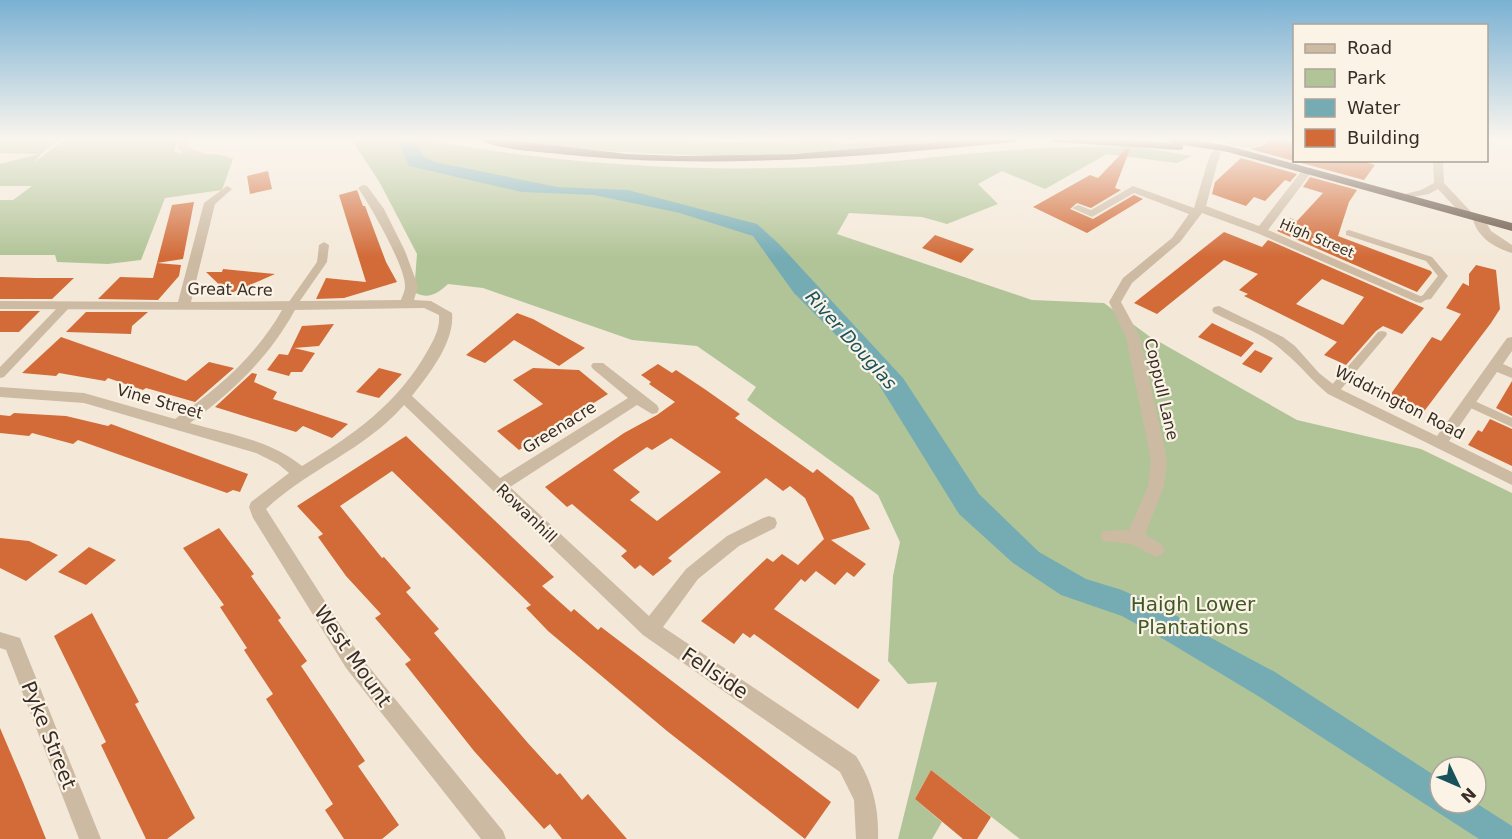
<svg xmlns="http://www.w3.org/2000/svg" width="1512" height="839" viewBox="0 0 1512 839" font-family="'DejaVu Sans',sans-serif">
	<rect width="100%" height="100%" fill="#f4e9d9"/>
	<path fill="#b1c497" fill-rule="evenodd" d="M0 139H60L41 154 35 162 65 139H178L174 152C193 157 216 150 233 159L222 190 165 198 141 260 108 264 57 262 55 255H0V200H13L32 186H0V164L39 154 0 153Z
		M347 139H432L448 144C569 164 691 172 814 167 919 162 1024 143 1130 147 1150 148 1172 153 1192 156L1177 163 1107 154 1045 189 1002 171 978 184 998 204 947 224 922 217 849 213 837 234 1032 300 1104 303 1149 336 1297 420 1421 449 1512 493V839H1020L931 770 915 799 942 822 932 839H898L937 682 908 684 888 661 893 576 900 542 878 495 747 400 756 387 697 346 632 340 483 288 448 284C437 294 428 300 414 292L417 254 380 183 352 140ZM1440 767H1476V803H1440Z
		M509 139H684L726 143 828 139 842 144 888 139H970C816 156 662 164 509 139Z"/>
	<path fill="#75acb4" d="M397 139H414L423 156 435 162 557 187 628 190 757 224 779 244 903 378 979 494 1039 552 1086 579 1122 590 1177 616 1200 632 1275 672 1440 779V803H1476L1512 826V839H1479L1258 696 1165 640 1122 616 1061 595 1013 563 959 514 868 367 794 293 753 236 680 213 594 195 522 192 409 166Z"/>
	<path fill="#d26b38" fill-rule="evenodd" d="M1270 139H1294V160H1360L1375 165 1364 180 1250 149 1264 145Z
		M1126 149H1130L1115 188 1121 190 1091 208 1077 203 1070 209 1093 219 1134 195 1143 199 1087 233 1033 207 1090 175 1098 178Z
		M1241 158 1297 174 1290 182 1285 180 1265 201 1254 197 1246 206 1212 194 1215 182Z
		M268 171 272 189 250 194 247 176Z
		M1310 177 1357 190 1349 202 1338 236 1431 271 1432 273 1417 292 1277 231 1290 218 1297 221 1323 193 1303 187Z
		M357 190 363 206H365L386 262 397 282 344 298 316 299 326 278 366 282 339 195Z
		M194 202 183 259 157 263 181 265 179 276 158 300 98 299 120 277 153 278 172 205Z
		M1224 232 1262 247 1268 240 1424 308 1402 334 1383 326 1376 331 1346 365 1324 355 1337 342 1244 296 1248 294 1239 290 1258 274 1224 260 1157 314 1134 303ZM1322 279 1364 297 1343 325 1296 304Z
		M935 235 974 249 961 263 922 248Z
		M1476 265 1496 270 1500 309 1491 323 1419 418 1385 402 1432 337 1441 341 1461 314 1446 308 1463 283 1469 286V274Z
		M223 269 275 274 229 294 206 272H222Z
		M0 277 36 278H74L52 299H0Z
		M0 311H40L19 332H0Z
		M86 312H148L132 326 131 334 66 332Z
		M517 313 533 319 585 348 559 366 514 340 485 363 466 355Z
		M1212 323 1235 334 1254 343 1241 357 1198 337Z
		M334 324 319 346 294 348 315 353 302 372H291L289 376 267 370 279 354 288 355 302 326Z
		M61 337 186 381 209 362 234 368 195 402 146 388 143 390 108 378 105 381 59 373 56 376 22 373Z
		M1255 350 1273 358 1261 373 1242 364Z
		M658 364 672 373 676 370 706 390 740 414 735 418 813 473 817 469 853 497 870 529 831 540 866 564 854 577 847 572 835 585 816 571 805 582 801 579 774 609 880 680 858 709 754 634 750 638 743 633 734 644 701 621 767 558 773 562 782 554 798 565 824 539 805 498 790 486 783 491 766 478 668 558 672 561 653 576 640 565 635 569 621 556 627 551 572 504 567 507 545 487 624 433 657 415 675 402 649 384 651 382 641 375ZM671 438 721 472 657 521 630 500 640 492 613 470 647 447 652 450Z
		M379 368 402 374 379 398 356 392Z
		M533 368 579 370 608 394 519 450 497 431 543 404 513 380Z
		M252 373 257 374 254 382 277 392 273 399 348 424 332 438 303 426 296 432 215 407Z
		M1512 381V416L1496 408Z
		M14 413 66 416 108 426 111 424 248 474 240 492 233 490 227 493 78 440 73 444 32 433 29 436 0 433V415L10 416Z
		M1490 419 1512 429V466L1468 445 1478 430 1482 432Z
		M406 436 554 577 542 586 571 612 574 609 598 630 601 627 831 802 805 839 667 731 548 631 526 608 531 605 392 471 340 506 382 558 384 557 411 588 406 592 439 629 434 633 527 742 557 775 560 773 582 800 588 794 627 839H562L550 824 544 829 474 751 405 664 411 660 375 618 381 614 346 576 318 537 323 534 297 506Z
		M219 528 254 574 251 576 281 618 278 620 307 661 301 666 365 761 358 766 399 825 382 839H344L325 810 333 804 266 699 273 694 244 650 247 648 220 607 224 605 183 548Z
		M0 538 29 541 58 555 26 581 0 568Z
		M89 547 116 560 86 585 58 572Z
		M92 613 139 702 135 704 195 818 167 839H146L101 745 106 742 54 636Z
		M0 728 23 782 46 839H0Z
		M931 770 991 817 977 839H963L915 799Z"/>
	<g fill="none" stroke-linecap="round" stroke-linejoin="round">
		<path fill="#cdbaa3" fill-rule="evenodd" d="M1349 230 1432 257 1448 276 1431 299 1417 301 1416 299 1423 295 1438 276 1426 261 1346 235V231Z
			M324 242 329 245 327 262 295 308H287L286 306 317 262 319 245Z
			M65 303 69 304 70 306 69 308 4 377 0 378V367L61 304Z
			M1382 331 1386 332 1387 334 1386 336 1337 394H1329L1327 391 1329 388 1378 332Z
			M1468 398 1512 418V427L1464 405 1462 402 1464 399Z"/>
		<path fill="#cdbaa3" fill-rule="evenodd" d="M1216 150 1221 153 1217 164 1208 166 1207 164 1211 153Z"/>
		<path fill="#cdbaa3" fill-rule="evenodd" d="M180 139H190L187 147 206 154 201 157 184 154 177 148Z
			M1221 139 1250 142 1268 139C1256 152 1234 148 1221 139Z
			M1212 161 1217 164 1206 206 1259 226 1304 168H1312L1313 170 1268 230 1427 299 1421 303 1416 302 1257 233 1202 213 1180 242 1132 283 1121 302 1140 337 1167 460 1164 486 1145 534 1162 545 1165 550 1162 555 1156 557 1132 544 1103 541 1100 536 1103 531 1129 530 1148 486 1151 460 1126 337 1109 302 1123 278 1172 238 1189 214 1134 193 1092 217 1072 208 1078 205 1091 210 1133 186 1194 208 1207 164Z
			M363 185 367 186 384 209 405 251 418 286 414 300 431 301 452 313C455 342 429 374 412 396L500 478 628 398 593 369 591 366 593 363H603L657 405 659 409 657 413 652 414 637 405 510 487 649 616 686 569 727 536 763 518 769 516 775 518 777 523 775 528 739 546 698 579 663 627 856 756C873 783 879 808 878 839H856L854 800 840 772 643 635 404 405C365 450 308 469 266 509L360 656 503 831 506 839H481L346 668 253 518 249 507 251 502 289 473 278 464 256 453 84 403 0 397V387L84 393 175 419C218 388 256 356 282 310L0 309V301L178 302 204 203 227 186 232 189 215 204 191 302 401 300C402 297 405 291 405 287 406 267 370 205 358 188ZM424 308 439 315C440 329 434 339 428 350 398 404 353 435 302 466 271 440 228 434 190 423 234 391 269 357 295 310Z
			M1479 216 1483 217 1491 231 1512 245V253C1495 248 1477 237 1473 219Z
			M1219 306 1283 337 1295 346 1319 373 1338 388 1437 436 1507 338 1512 337V351L1503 364 1512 368V378L1497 372 1449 441 1512 472V485L1328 394C1312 381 1300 365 1284 352 1265 334 1237 325 1214 313L1212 310 1214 307Z
			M0 632 20 638 101 839H79L6 650 0 648Z"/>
		<path fill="#cdbaa3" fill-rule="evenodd" d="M1433 160H1443L1444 183 1473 214V218H1465L1438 189 1429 194 1401 199V195L1421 190 1434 183Z"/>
		<path fill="#6a5648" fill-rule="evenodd" d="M480 139H501L627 154 682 156 793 154 976 139H1019L1014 142C859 157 706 171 550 153 533 151 493 149 480 139Z
			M1050 139H1110L1173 143 1162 139H1189L1229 146 1512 223V231L1228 152 1183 145V149L1179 150 1055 142Z"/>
	</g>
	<linearGradient id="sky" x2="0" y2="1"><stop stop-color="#7ab1d3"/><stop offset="0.54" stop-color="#faf5ee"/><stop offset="1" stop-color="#faf5ee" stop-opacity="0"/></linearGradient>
	<rect width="1512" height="257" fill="url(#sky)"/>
	<g text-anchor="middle" stroke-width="4.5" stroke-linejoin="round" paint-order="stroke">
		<g font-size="14" fill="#382d26" stroke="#fbf3e5">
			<text transform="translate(1317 238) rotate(23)" y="5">High Street</text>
		</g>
		<g font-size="16" fill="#382d26" stroke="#fbf3e5">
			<text transform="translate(230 289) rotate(1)" y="6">Great Acre</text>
			<text transform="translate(1162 389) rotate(77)" y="6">Coppull Lane</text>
			<text transform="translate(160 401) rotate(16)" y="6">Vine Street</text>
			<text transform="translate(1400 402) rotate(27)" y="6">Widdrington Road</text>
			<text transform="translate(559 427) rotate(-32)" y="6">Greenacre</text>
			<text transform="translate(527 513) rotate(44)" y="6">Rowanhill</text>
		</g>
		<g font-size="18" font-style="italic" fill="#17525d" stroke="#fbf3e5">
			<text transform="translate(851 340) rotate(48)" y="6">River Douglas</text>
		</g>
		<g font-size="20" fill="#425827" stroke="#fbf3e5">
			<text x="1193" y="611">Haigh Lower<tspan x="1193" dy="23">Plantations</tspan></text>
		</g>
		<g font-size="20" fill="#382d26" stroke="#fbf3e5">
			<text transform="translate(353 656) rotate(55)" y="7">West Mount</text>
			<text transform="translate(715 673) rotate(34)" y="7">Fellside</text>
			<text transform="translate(49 735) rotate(68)" y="7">Pyke Street</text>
		</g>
	</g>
	<rect x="1293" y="24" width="195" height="138" fill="#fbf3e5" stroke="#ada499" stroke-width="1.5"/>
	<rect x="1305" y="44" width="30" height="9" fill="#cdbaa3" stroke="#ada499" stroke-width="1.5"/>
	<text x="1347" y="54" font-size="18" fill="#382d26">Road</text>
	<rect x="1305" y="69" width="30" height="18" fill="#b1c497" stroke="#ada499" stroke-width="1.5"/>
	<text x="1347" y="84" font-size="18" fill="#382d26">Park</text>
	<rect x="1305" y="99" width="30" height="18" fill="#75acb4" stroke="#ada499" stroke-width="1.5"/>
	<text x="1347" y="114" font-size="18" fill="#382d26">Water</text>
	<rect x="1305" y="129" width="30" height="18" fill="#d26b38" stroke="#ada499" stroke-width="1.5"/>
	<text x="1347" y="144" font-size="18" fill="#382d26">Building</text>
	<g transform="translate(1458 785) rotate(134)"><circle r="28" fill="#fbf3e5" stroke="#ada499" stroke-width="1.5"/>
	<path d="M0-4.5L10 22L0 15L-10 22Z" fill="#17525d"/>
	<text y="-9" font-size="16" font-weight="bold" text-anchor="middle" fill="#382d26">N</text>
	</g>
</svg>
